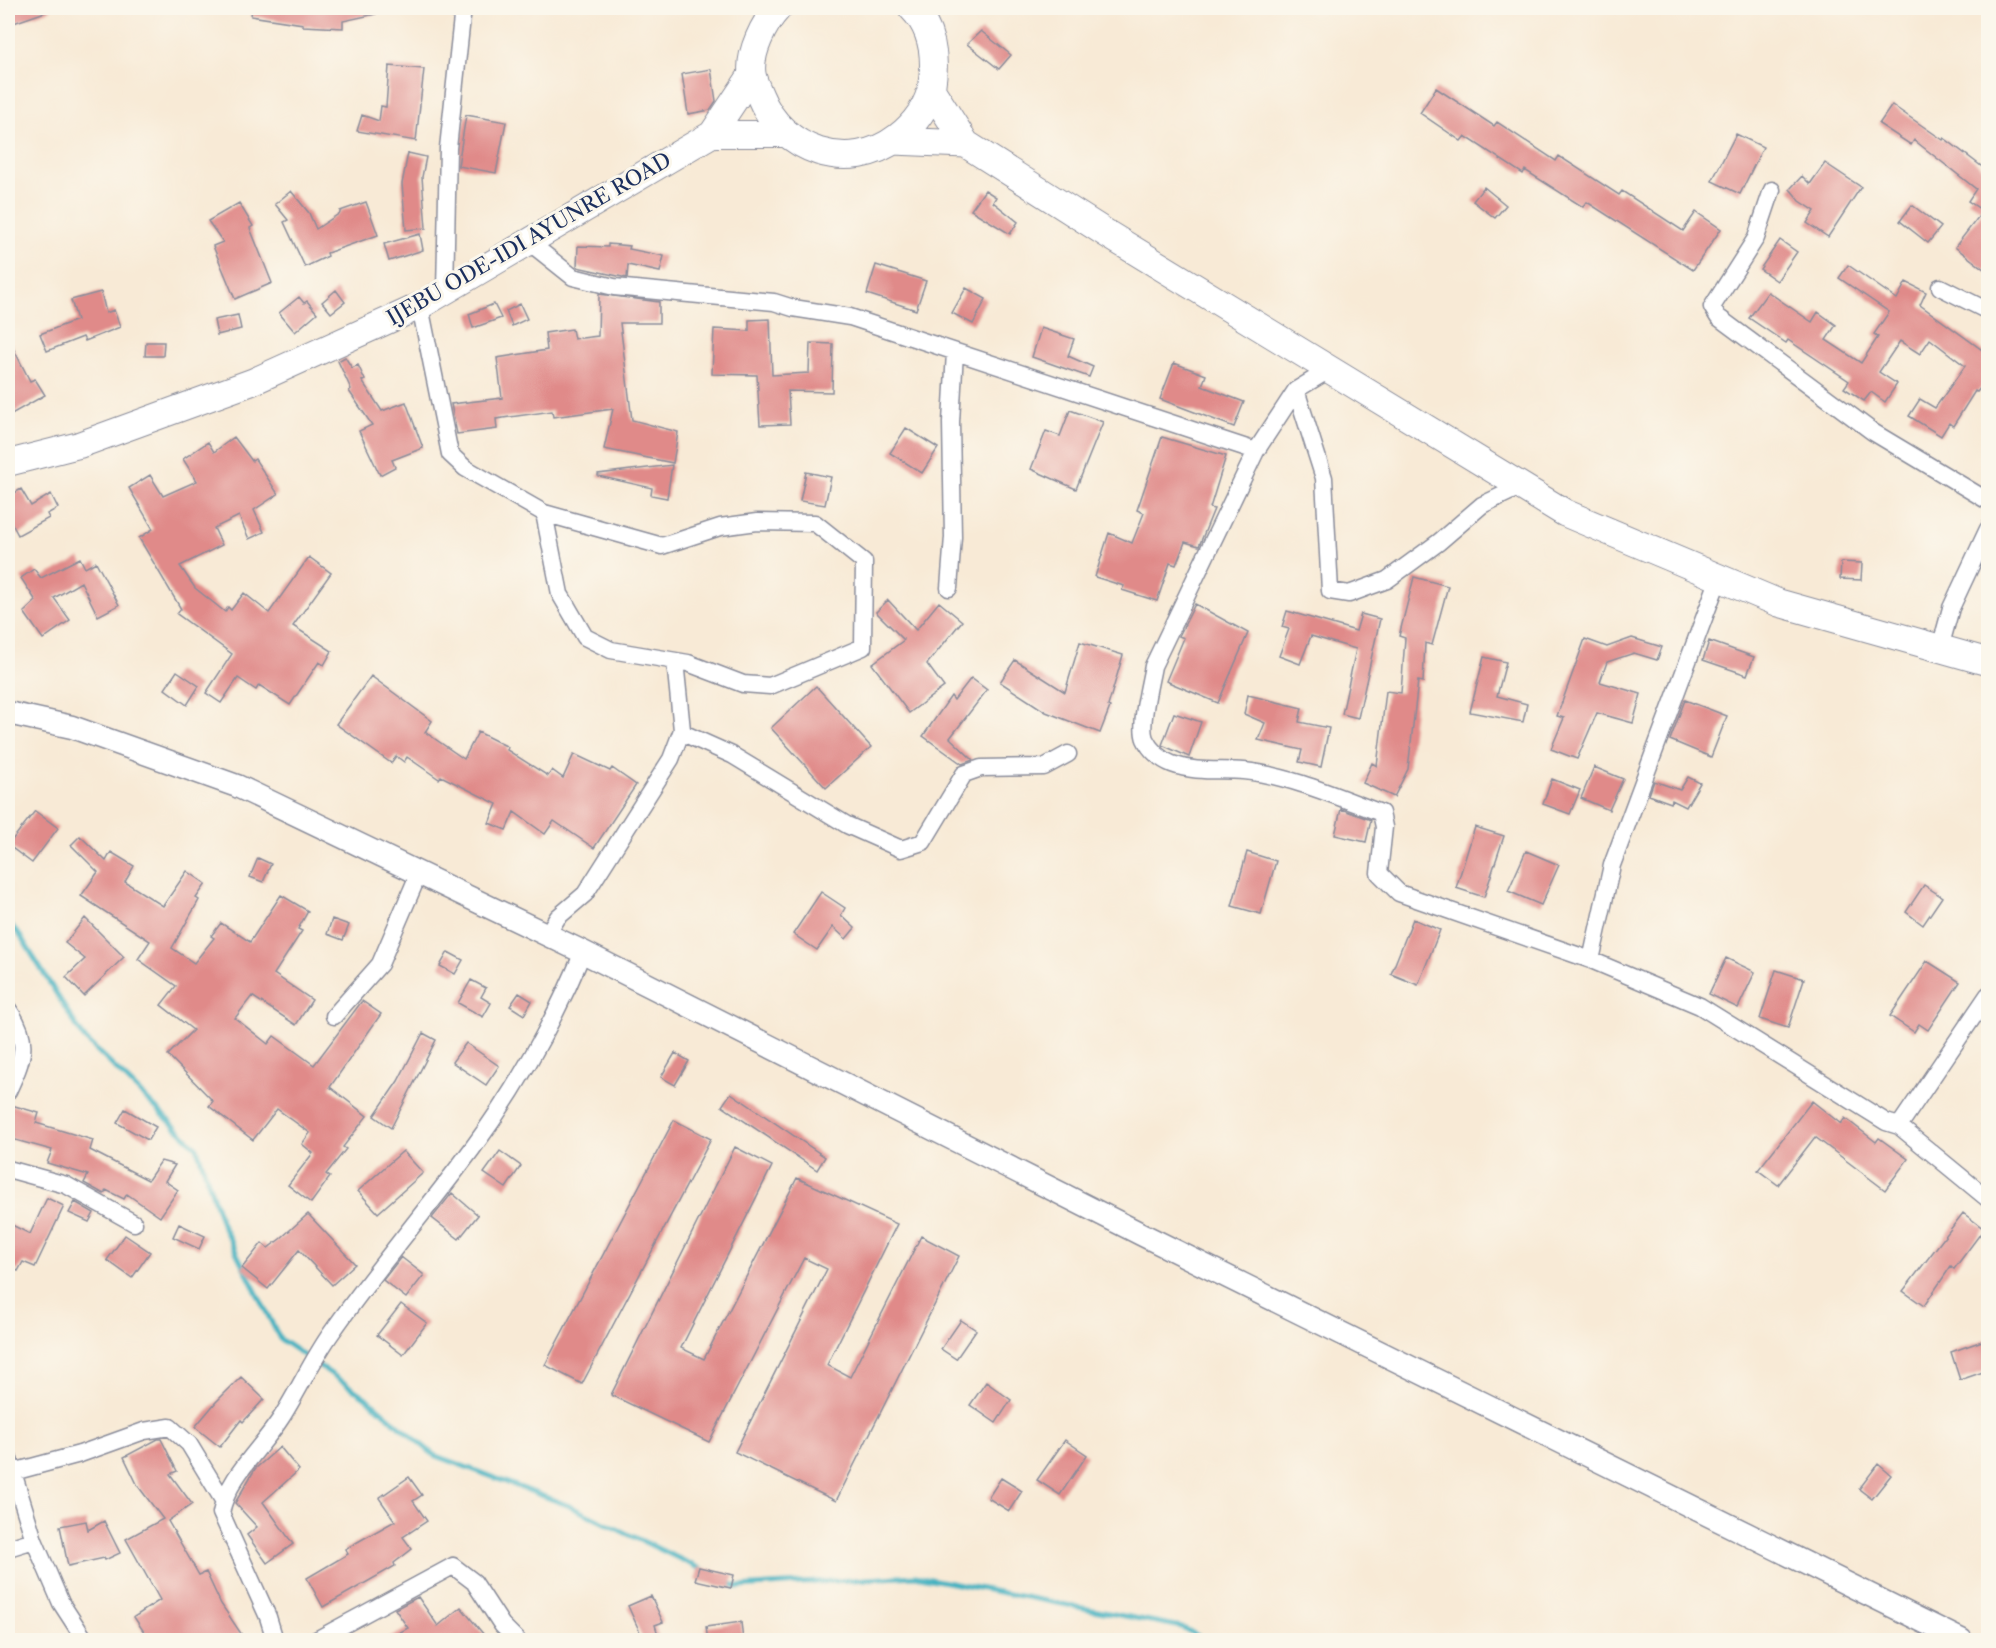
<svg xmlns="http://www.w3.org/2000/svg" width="1996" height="1648" viewBox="0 0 1996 1648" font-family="'Libre Caslon Text',serif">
	<rect width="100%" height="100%" fill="#fbf7ec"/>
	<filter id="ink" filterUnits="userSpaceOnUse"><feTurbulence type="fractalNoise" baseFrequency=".0167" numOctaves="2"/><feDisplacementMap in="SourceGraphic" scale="12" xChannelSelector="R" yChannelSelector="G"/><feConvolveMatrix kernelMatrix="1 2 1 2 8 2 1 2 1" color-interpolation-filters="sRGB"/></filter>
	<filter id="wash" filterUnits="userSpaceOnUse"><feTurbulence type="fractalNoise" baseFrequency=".008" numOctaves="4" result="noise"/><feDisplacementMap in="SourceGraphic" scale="24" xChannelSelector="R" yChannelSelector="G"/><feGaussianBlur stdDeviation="1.35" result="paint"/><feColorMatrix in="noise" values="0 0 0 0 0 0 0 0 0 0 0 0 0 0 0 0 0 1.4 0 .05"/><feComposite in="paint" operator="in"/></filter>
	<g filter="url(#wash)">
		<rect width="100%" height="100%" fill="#f8ead6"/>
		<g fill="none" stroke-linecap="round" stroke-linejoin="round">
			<path stroke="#45b2c1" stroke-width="5" d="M8 921 21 937 84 1038 197 1148 222 1224 280 1339 365 1397 434 1455 567 1505 705 1571
				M727 1582 738 1587 915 1576 1182 1627 1204 1640"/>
		</g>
		<g id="blocks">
			<path fill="#e08a89" d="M8 8H51V10L8 25Z
				M252 8H376V14L343 21V28L303 26V24L251 16Z
				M981 31 1011 55 999 69 967 44Z
				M389 66 424 69 416 141 357 131 362 115 379 121 381 106 386 107Z
				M711 69 716 101 710 110 688 114 682 74Z
				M1436 88 1494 126 1497 122 1556 161 1559 156 1619 195 1622 191 1683 231 1696 212 1721 229 1693 270 1587 202 1583 207 1525 170 1523 174 1465 136 1461 141 1420 113Z
				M1892 105 1943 140 1944 138 1989 172V273L1955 247 1983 211 1968 201 1976 189 1914 140 1911 145 1879 124Z
				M466 115 506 122 496 173 458 166Z
				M1736 134 1763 147 1740 194 1712 181Z
				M408 153 426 157 422 177 426 228 406 230 402 184Z
				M1825 163 1861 187 1828 237 1807 223 1815 211 1800 201 1790 189 1802 176 1810 184Z
				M1484 187 1506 205 1495 218 1473 201Z
				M985 190 996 197 993 202 1018 222 1010 234 971 210Z
				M291 191 309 213 316 229 340 213V211L366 202 378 235 327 253 328 256 305 267 284 222 288 220 275 204Z
				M239 203 253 226 250 228 272 283 235 299 213 246 223 242 208 221Z
				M1912 205 1941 227 1928 243 1900 221Z
				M420 234 423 250 389 261 384 244Z
				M1780 240 1797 252 1777 281 1760 269Z
				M608 244 630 246 629 249 664 256 660 272 628 265 627 278 577 267 578 246 608 247Z
				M876 265 926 281 916 310 867 294Z
				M1848 265 1897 299 1906 282 1926 292 1920 305 1989 355V378L1977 392 1975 391 1953 426 1949 423 1941 436 1909 416 1920 399 1935 408 1965 366 1930 339 1920 354 1900 341 1879 372 1897 384 1885 402 1871 392 1864 401 1844 388 1849 381 1788 340 1786 343 1749 318 1768 292 1812 322 1818 312 1836 325 1826 340 1861 363 1878 337 1874 334 1889 312 1839 278Z
				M966 288 986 299 973 324 952 313Z
				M336 290 345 302 331 313 322 302Z
				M101 292 106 313 114 310 120 327 85 341 83 337 47 351 40 334 77 320 71 300Z
				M599 294 659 302V323H620L632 420 678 432 673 463 604 449 613 409 553 417 552 411 496 419 497 429 457 434 451 404 502 398 497 358 547 350 545 333 572 329 574 339 598 336Z
				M299 297 304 303 307 301 317 313 295 332 279 313Z
				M494 304 501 318 473 328 469 314Z
				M520 304 527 319 512 326 506 311Z
				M238 315 241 329 217 335 214 320Z
				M770 319 772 375 809 373 810 343 833 344 832 392 788 391 790 424 760 425 757 375 712 374 714 329 749 331V320Z
				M1041 328 1074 339 1068 356 1093 367 1089 377 1032 357Z
				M8 338 30 381 35 379 45 395 8 416Z
				M146 342H164L163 356H145Z
				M345 357 352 368 358 365 365 380 362 381 382 411 406 402 423 448 392 460 395 467 380 475 359 431 372 425 349 391 351 389 338 361Z
				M1174 363 1206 375 1202 386 1244 402 1234 427 1160 399Z
				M1070 410 1103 422 1076 489 1031 469 1046 431 1060 436Z
				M906 428 938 448 922 473 890 453Z
				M234 437 252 461 255 459 278 494 254 510 264 532 249 539 239 516 214 528 222 545 180 566 195 588 225 612 228 607 231 610 244 593 269 613 309 557 331 573 293 626 332 651 324 665 319 662 290 705 259 685 256 690 238 678 221 703 206 693 232 654 177 614 181 609 139 538 153 529 129 488 150 475 163 496 197 481 183 459 208 442 214 452Z
				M1162 437 1226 456 1210 508 1214 509 1199 546 1185 542 1176 565 1170 563 1157 601 1122 590 1124 586 1095 577 1109 533 1132 543 1144 513 1137 510Z
				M672 465 667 498 651 495 652 488 598 476V474Z
				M806 472 831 477 825 505 800 501Z
				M21 489 31 506 51 494 58 508 47 514 49 518 18 535 8 516V497Z
				M80 558 85 568 96 562 119 605 98 616 81 582 54 598 70 620 43 639 24 612 36 601 21 578 34 569 41 578Z
				M1841 562 1862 563 1861 580 1840 579Z
				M1414 577 1448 586 1432 645 1425 643 1423 682 1418 681 1408 769 1394 797 1363 783 1372 763 1377 766 1386 691 1401 693 1405 638 1399 636Z
				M888 600 916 630 939 602 962 621 927 664 944 687 909 713 872 664 904 640 876 612Z
				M1195 604 1248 633 1218 703 1166 681 1184 638 1179 636Z
				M1287 611 1356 631 1361 614 1380 619 1358 718 1342 714 1356 649 1311 636 1300 664 1279 656 1289 629 1282 627Z
				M1632 638 1662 647 1657 660 1634 653 1607 662 1600 682 1641 694 1633 723 1597 713 1577 759 1551 749 1564 718 1557 716 1585 639 1607 647Z
				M1709 641 1754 657 1747 675 1703 660Z
				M1080 642 1123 655 1108 706 1110 707 1100 733 1046 712 1000 682 1015 660 1065 692Z
				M1484 657 1506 662 1497 696 1527 704 1523 722 1470 712Z
				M177 671 199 686 187 705 165 689Z
				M371 676 432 721 425 732 464 759 478 732 508 747 507 750 548 776 552 770 563 778 574 754 610 771 612 768 636 785 594 848 554 821 545 834 514 812 506 830 489 823 497 804 441 776 439 779 407 757 404 762 396 756 391 763 336 724Z
				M971 678 987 690 950 738 973 760 962 764 923 736 951 696 954 700Z
				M816 686 871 747 826 788 771 728Z
				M1248 695 1302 708 1299 722 1329 728 1321 767 1299 762 1302 750 1258 740 1265 723 1244 714Z
				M1685 700 1727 716 1711 757 1670 740Z
				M1174 713 1201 722 1189 757 1162 745Z
				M1594 767 1623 779 1609 810 1581 798Z
				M1688 777 1700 783 1686 807 1672 800 1671 803 1649 795 1654 781 1680 790Z
				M1552 779 1580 790 1570 814 1543 804Z
				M1341 809 1371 820 1366 842 1335 835Z
				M35 811 58 828 32 863 8 845Z
				M1475 827 1504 836 1484 897 1456 888Z
				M80 836 106 861 111 852 134 866 125 882 163 906 187 871 206 884 196 898 199 900 172 948 194 963 214 938 211 936 221 923 250 942 281 895 308 911 298 929 302 931 274 974 312 1000 296 1025 252 996 235 1018 268 1044 274 1036 314 1065 362 1001 381 1014 330 1087 367 1116 343 1147 346 1149 326 1174 330 1177 311 1203 288 1185 313 1153 302 1144 310 1133 277 1109 253 1140 209 1106 213 1101 168 1055 193 1030 161 1005 176 986 138 959 150 941 81 896 98 872 71 845Z
				M1526 851 1559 865 1541 905 1508 891Z
				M1247 852 1276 861 1261 914 1232 906Z
				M258 858 271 864 263 882 250 877Z
				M1924 885 1942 897 1923 925 1906 912Z
				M821 892 845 908 841 915 855 928 846 939 833 927 817 950 793 934Z
				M85 918 124 957 84 996 66 977 85 959 65 943Z
				M332 919 349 925 343 940 327 934Z
				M1413 919 1440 930 1418 985 1391 974Z
				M448 952 463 960 455 974 440 966Z
				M1726 958 1755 972 1738 1008 1709 994Z
				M1927 961 1960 982 1928 1030 1919 1024 1914 1032 1890 1016Z
				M1776 970 1804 979 1788 1028 1760 1019Z
				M471 980 486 988 481 997 491 1003 483 1017 458 1003Z
				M519 993 532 1001 524 1015 510 1006Z
				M423 1033 436 1040 391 1128 374 1116 398 1081Z
				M466 1043 499 1066 486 1085 452 1062Z
				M675 1053 689 1061 675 1085 661 1077Z
				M731 1093 825 1157 817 1170 722 1106Z
				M1812 1101 1841 1124 1845 1118 1876 1142 1879 1138 1908 1159 1885 1190 1815 1137 1778 1185 1758 1170Z
				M8 1104 39 1113 36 1123 93 1140 90 1150 148 1180 161 1161 175 1165 165 1181 178 1190 160 1217 127 1194 124 1199 106 1190 104 1194 84 1183 88 1175 47 1163 52 1150 8 1138Z
				M125 1109 156 1127 148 1140 117 1123Z
				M674 1120 711 1139 582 1384 545 1365Z
				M735 1147 772 1166 681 1348 704 1359 797 1178 897 1224 827 1365 850 1377 921 1236 959 1256 836 1501 735 1452 827 1269 804 1258 709 1442 611 1395Z
				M403 1151 423 1173 378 1213 358 1191Z
				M500 1151 521 1166 506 1188 484 1173Z
				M452 1193 478 1215 459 1239 432 1218Z
				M47 1198 64 1206 35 1267 23 1262 18 1271 8 1267V1223L30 1234Z
				M75 1202 94 1213 89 1222 69 1213Z
				M1963 1213 1984 1229 1954 1269 1951 1266 1924 1306 1903 1291Z
				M308 1214 355 1264 332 1285 299 1250 268 1289 242 1268 262 1243 268 1248 280 1239Z
				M179 1224 205 1236 199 1249 173 1237Z
				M125 1235 150 1252 132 1278 107 1260Z
				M401 1257 424 1275 406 1298 383 1280Z
				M401 1304 427 1323 403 1355 377 1335Z
				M961 1320 976 1330 956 1359 941 1349Z
				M1985 1340 1989 1350V1370L1960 1380 1951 1352Z
				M241 1377 264 1399 243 1422 241 1420 220 1447 195 1427 216 1402Z
				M986 1382 1011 1400 996 1423 970 1405Z
				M158 1439H161L177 1471 170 1474 192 1504 168 1521 199 1575 206 1572 221 1604 246 1641H150L134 1617 160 1600 126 1539 163 1519 138 1486 124 1457Z
				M1065 1440 1087 1455 1060 1495 1037 1480Z
				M280 1447 299 1470 263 1502 293 1544 267 1563 247 1535 257 1527 235 1503 255 1469Z
				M1878 1464 1891 1475 1872 1499 1859 1489Z
				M409 1477 422 1495 413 1501 427 1521 403 1537 412 1549 394 1563 395 1566 323 1607 307 1578 348 1554 345 1549 395 1521 379 1498Z
				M1001 1478 1022 1491 1009 1511 988 1498Z
				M86 1521 88 1530 104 1521 120 1553 105 1560 104 1558 68 1566 60 1526Z
				M699 1567 734 1575 731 1588 695 1580Z
				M651 1596 663 1622 655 1625 660 1641H644L628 1606Z
				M418 1597 438 1626 461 1607 489 1641H384L408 1628 395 1609Z
				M741 1622 743 1641H708L706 1627Z"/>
		</g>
	</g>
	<g filter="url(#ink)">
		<use href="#blocks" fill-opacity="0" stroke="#8a8c9a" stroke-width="1.5"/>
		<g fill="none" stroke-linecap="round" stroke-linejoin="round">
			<g stroke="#8a8c9a" stroke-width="19">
				<path id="minor" d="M1772 190 1756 238 1712 307 1718 317 1873 432 1988 501
					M529 242 573 277 614 287 774 302 793 308 850 317 1256 451
					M1940 287 1988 311
					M445 291 448 148 463 8
					M420 306 450 454 465 468 544 513 662 546 720 527 757 522 815 523 864 562 863 647 770 686 743 684 688 663 611 650 585 637 560 594 544 513
					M1329 370 1296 390 1256 451 1153 666C1150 683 1139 725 1145 739 1150 750 1161 760 1172 764 1196 773 1219 769 1244 771 1291 776 1338 797 1381 813L1384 827 1379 873 1399 893 1591 960 1700 1006 1886 1122 1899 1126 1988 1199
					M1296 390 1324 478 1330 591 1349 594 1387 580 1439 542 1482 505 1522 486
					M949 588 953 537 951 422 955 352
					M1940 648 1951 608 1988 529
					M682 730 685 734 732 755 847 825 901 849 923 842 964 774 981 768 1044 767 1068 754
					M547 934 558 917 585 894 671 759 682 730 675 661
					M1591 960 1612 865 1719 578
					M8 1009C31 1040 23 1059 8 1091
					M334 1016 380 964 419 873
					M1899 1126 1988 995
					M8 1169 66 1185 134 1223
					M8 1456 34 1540 61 1603 85 1640
					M13 1472 80 1454 144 1431 170 1427 189 1444 223 1500
					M8 1548 34 1540
					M275 1640 268 1617 221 1513C228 1476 261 1449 281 1418 299 1390 312 1360 332 1332 376 1269 426 1211 472 1149 517 1088 554 1022 583 952
					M316 1640 453 1566 474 1582 502 1625 517 1640"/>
			</g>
			<g stroke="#8a8c9a" stroke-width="25">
				<path id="secondary" d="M8 713 72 727 237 786 583 952 1143 1235 1961 1640"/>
			</g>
			<g stroke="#8a8c9a" stroke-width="28">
				<path id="primary" d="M712 134H785
					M8 463 79 445 252 382 420 306 712 134 752 74"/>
			</g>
			<g stroke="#8a8c9a" stroke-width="29">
				<path id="trunk" d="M778 8C764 23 749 53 752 74 753 81 757 89 760 96 782 151 849 175 898 137 915 124 929 105 932 84 936 57 932 28 912 8
					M931 89 966 144 1109 235 1565 513 1779 603 1988 662
					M893 141 966 144"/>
			</g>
			<use href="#minor" stroke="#fff" stroke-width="16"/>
			<use href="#secondary" stroke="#fff" stroke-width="22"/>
			<use href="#primary" stroke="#fff" stroke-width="26"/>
			<use href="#trunk" stroke="#fff" stroke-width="27"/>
		</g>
	</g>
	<g text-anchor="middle" stroke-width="6" stroke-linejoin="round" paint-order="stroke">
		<g font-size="21" fill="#1b2f5e" stroke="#fbf7ec">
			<text transform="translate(529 239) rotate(-30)" y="7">IJEBU ODE-IDI AYUNRE ROAD</text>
		</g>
	</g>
	<rect width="1996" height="1648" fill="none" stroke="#fbf7ec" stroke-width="30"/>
</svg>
